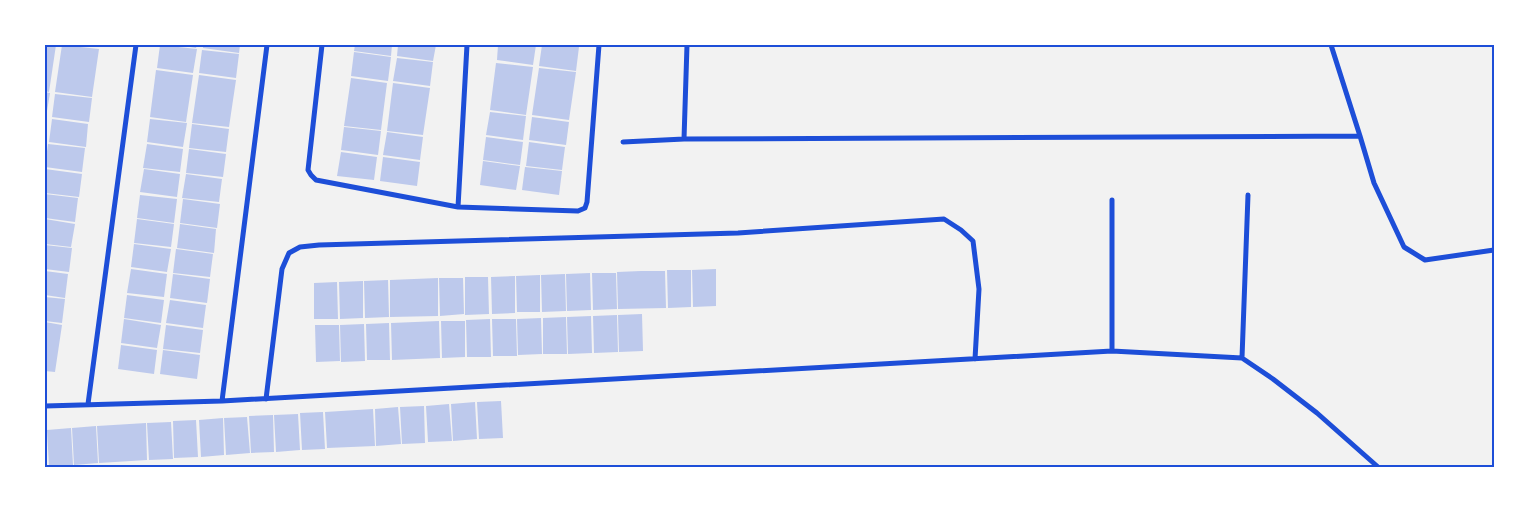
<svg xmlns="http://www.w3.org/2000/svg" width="1539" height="512" viewBox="0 0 1539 512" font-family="'Work Sans',sans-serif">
	<rect width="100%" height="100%" fill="#f2f2f2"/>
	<path fill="#bdc9ec" d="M45 45H56L49 92 45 91Z
		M62 45 99 49 92 97 55 92Z
		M160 45 197 49 193 73 157 68Z
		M184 45H197L196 48 184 46Z
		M203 45H240L239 53 203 48Z
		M355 45H392L391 56 354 51Z
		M398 45H436L433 61 397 56Z
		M498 45H536L533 65 497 60Z
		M542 45 579 47 576 71 539 66Z
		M202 50 239 54 236 78 199 73Z
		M354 52 391 57 388 81 351 76Z
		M397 58 433 62 430 86 393 81Z
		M496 63 533 67 526 115 490 110Z
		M539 68 576 72 569 120 532 115Z
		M156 70 193 75 186 122 150 117Z
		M199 75 236 80 229 127 192 123Z
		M351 78 387 83 381 130 344 126Z
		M393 83 430 88 423 135 387 131Z
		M45 92 50 93 46 117 45 116Z
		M55 94 92 98 89 122 52 117Z
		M490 112 526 116 523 140 486 135Z
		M532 117 569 122 566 145 529 140Z
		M52 119 88 124 86 147 49 142Z
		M150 119 187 123 183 147 147 142Z
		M192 124 229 129 226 152 189 148Z
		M344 127 381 131 378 155 341 150Z
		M387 132 423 137 420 160 383 155Z
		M486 137 523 142 520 165 483 160Z
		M529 142 565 147 562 170 526 166Z
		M48 144 85 148 82 172 45 167Z
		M147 144 183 149 180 172 143 168Z
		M189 149 226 154 223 177 186 173Z
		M341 152 377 157 374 180 337 176Z
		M383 157 420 162 417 186 380 181Z
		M483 161 520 166 516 190 480 185Z
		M525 167 562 171 559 195 522 190Z
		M45 169 82 174 79 197 45 193Z
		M144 169 180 174 177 197 140 192Z
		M186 174 222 179 219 202 182 198Z
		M45 194 78 198 75 222 45 218Z
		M140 195 177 199 174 223 137 218Z
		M183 199 220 204 217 228 180 223Z
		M45 219 75 224 71 247 45 244Z
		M137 219 174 224 171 247 134 243Z
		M180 224 216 229 214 253 177 248Z
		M134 244 171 249 167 272 131 267Z
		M45 245 72 248 69 272 45 269Z
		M176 249 213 254 210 277 173 273Z
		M131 269 167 274 164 297 127 293Z
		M716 269V306L693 307 692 270Z
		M667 270H691V307L668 308Z
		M45 271 68 274 65 298 45 295Z
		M641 271H665L666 308 618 309 617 272Z
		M590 273 591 310 567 311 566 274Z
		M592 273H616L617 309 593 310Z
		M173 274 210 279 207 303 170 298Z
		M565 274 566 311 542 312 541 275Z
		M540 275V312H517L516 276Z
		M515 276V313L492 314 491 277Z
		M465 277H488L489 314 465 315Z
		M438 278V316L390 317V280Z
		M439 278H463L464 314 440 316Z
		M388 280 389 317 365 318 364 281Z
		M363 281V318L340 319 339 282Z
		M337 282 338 319H314V283Z
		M127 295 164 300 161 323 124 318Z
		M45 297 65 299 62 323 45 321Z
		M170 300 206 305 203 328 166 323Z
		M642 314 643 351 619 352 618 315Z
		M617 315 618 352 594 353 593 316Z
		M591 316 592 353 568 354 567 317Z
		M566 317 567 354H543V318Z
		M541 318 542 354 518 355 517 319Z
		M124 319 161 325 157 348 121 343Z
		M490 319 491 357H467L466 320Z
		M492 319H516L517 356H493Z
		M439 321 440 358 392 360 391 323Z
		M441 321H465V357L442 358Z
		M45 322 62 325 55 372 45 371Z
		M389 323 390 360H367L366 324Z
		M364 324 365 361 341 362 340 325Z
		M166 325 203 330 200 353 163 349Z
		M315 325H339L340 361 316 362Z
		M121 345 157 350 154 374 118 369Z
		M163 350 200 355 197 379 160 374Z
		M501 401 503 438 479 439 477 402Z
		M475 402 477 439 453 441 451 404Z
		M449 404 452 441 428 442 426 406Z
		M424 406 425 443 402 444 400 407Z
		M398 407 401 444 376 446 375 409Z
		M373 409 375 446 327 448 325 412Z
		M323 412 325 449 302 450 300 413Z
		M298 414 300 450 276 452 274 415Z
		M273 415 274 452 251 453 249 416Z
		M247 417 250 453 226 455 224 418Z
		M223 418 224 455 201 457 199 420Z
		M196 420 198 457 174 458 173 421Z
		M171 422 173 459 149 460 147 423Z
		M146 423 147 460 99 463 97 426Z
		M96 426 98 463 74 465 72 428Z
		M71 428 73 465 49 466 47 430Z
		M45 451H47V466H45Z"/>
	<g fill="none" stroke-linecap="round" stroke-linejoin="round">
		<path stroke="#1d4ed8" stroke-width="5" d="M322 45 308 170 311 175 316 180 458 207 578 211 585 208 587 202 599 45
			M1331 45 1360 136
			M684 139 687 45
			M623 142 684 139 1360 136 1374 183 1404 247 1425 260 1494 250
			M1112 200V351
			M458 207 467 45
			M1242 358 1248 195
			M266 399 282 269 289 253 300 247 319 245 738 233 944 219 961 230 973 241 979 289 975 359
			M222 401 267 45
			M88 404 136 45
			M45 406 222 401 1112 351 1242 358 1273 379 1317 413 1378 467"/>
	</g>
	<rect width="1539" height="512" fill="none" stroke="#ffffff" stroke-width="92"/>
	<rect x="46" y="46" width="1447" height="420" fill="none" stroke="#1d4ed8" stroke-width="2"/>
</svg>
